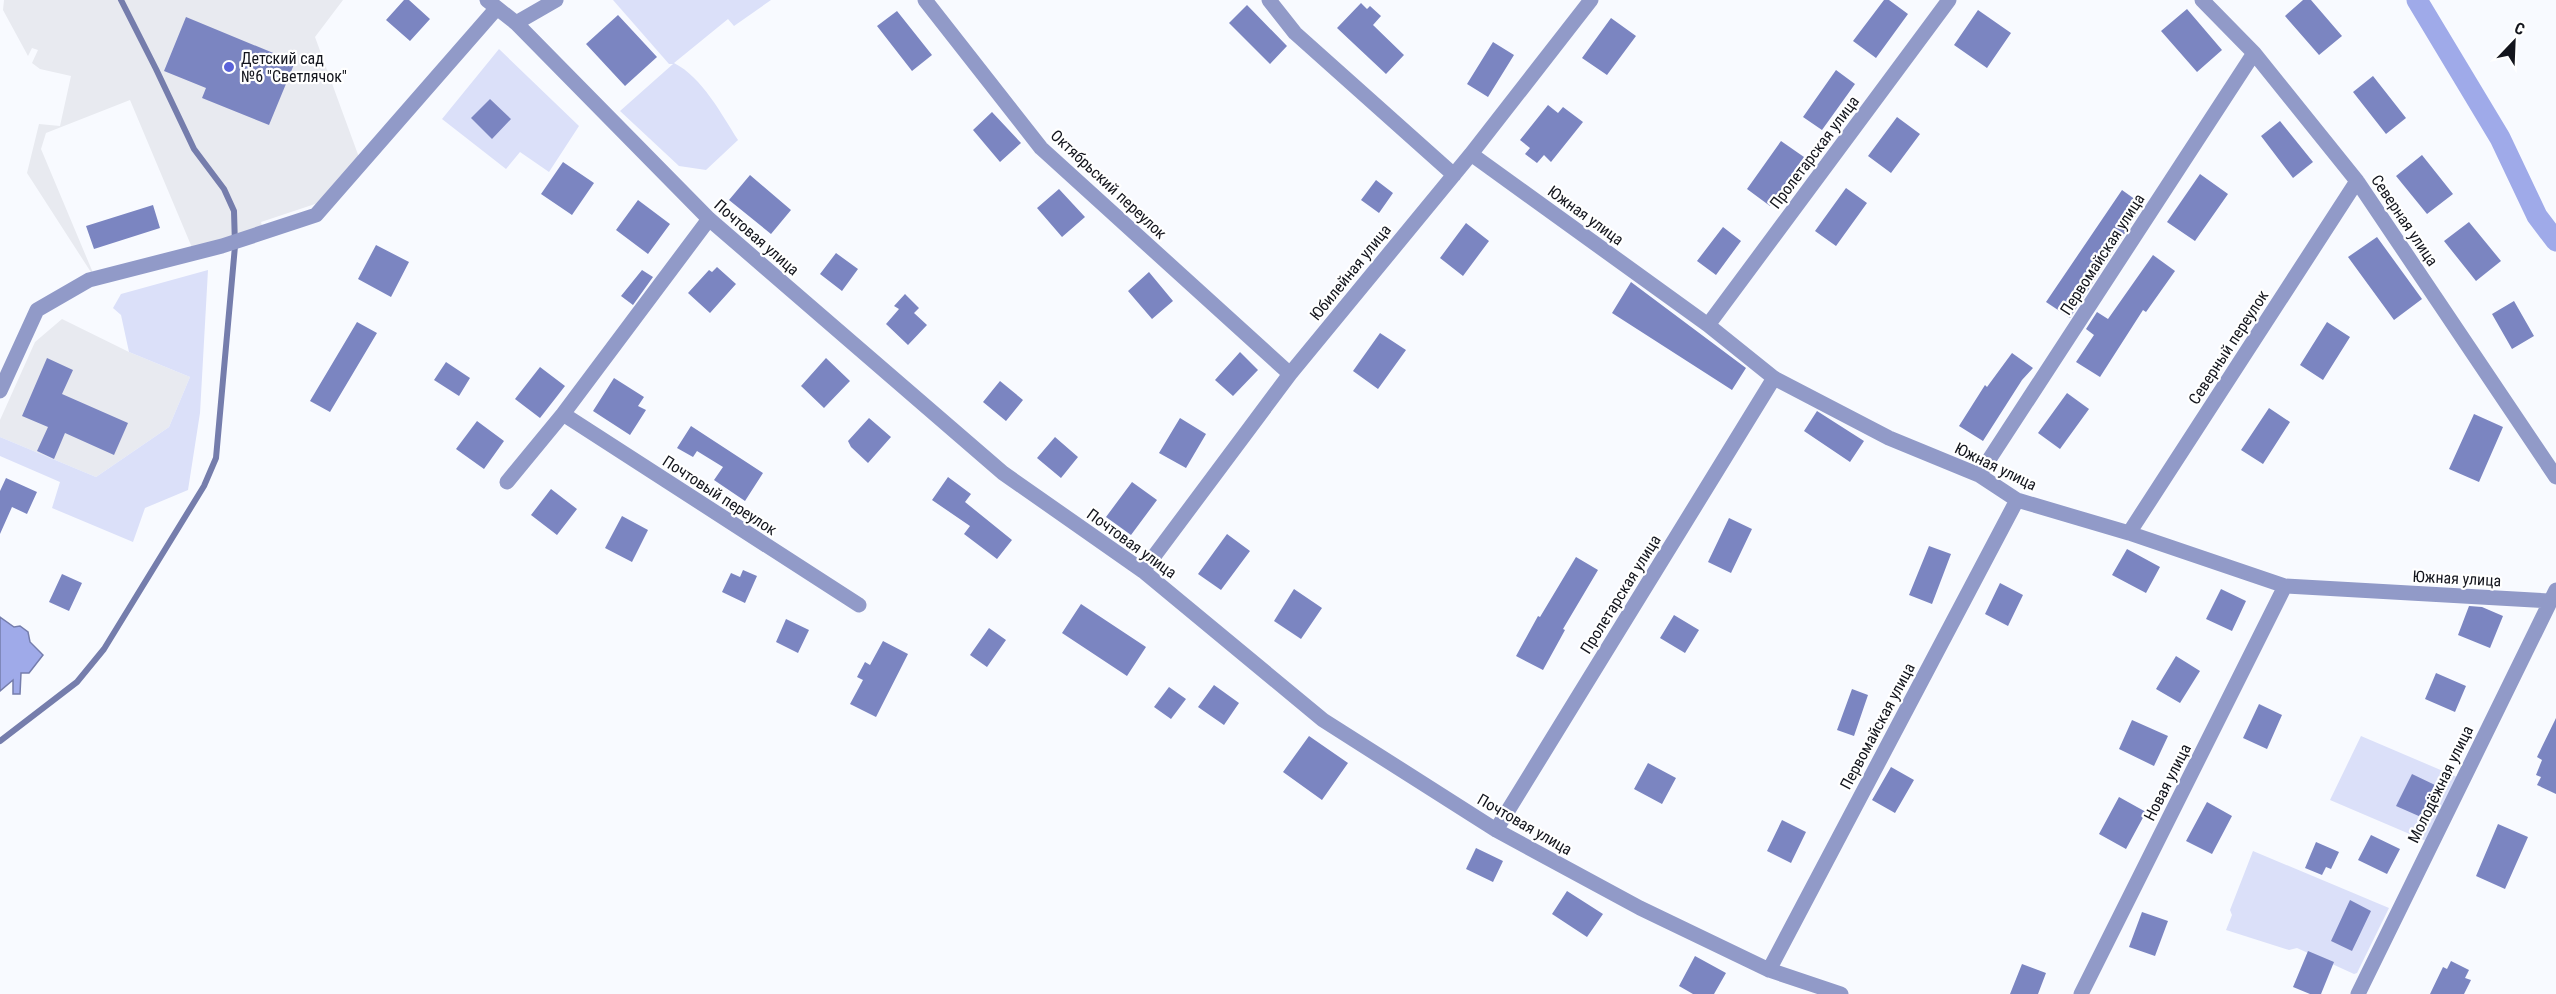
<svg xmlns="http://www.w3.org/2000/svg" width="2556" height="994" viewBox="0 0 2556 994" font-family="'Roboto Condensed',sans-serif">
	<rect width="100%" height="100%" fill="#f8faff"/>
	<path fill="#e8eaf0" d="M4 0H343L315 37 360 160 324 201 261 222 263 229 193 250 130 100 46 133 41 149 96 280 27 173 39 124 60 126 71 76 40 69 32 63 38 50 32 48 28 56 3 10Z
		M62 319 129 352 190 377 169 427 96 477 0 437V420L35 342Z"/>
	<path fill="#dbe0f9" d="M613 0H771L734 26 728 19 674 63C702 77 722 115 738 140L706 170 679 166 620 111 673 64H669Z
		M499 49 579 126 549 172 520 152 506 169 442 119Z
		M208 270 200 413 188 490 145 508 133 542 52 508 60 482 0 456V437L96 477 169 427 190 377 129 352 121 315 113 308 121 294Z
		M2361 736 2457 777 2426 841 2330 800Z
		M2253 851 2389 908 2357 973 2354 974 2297 948 2289 950 2226 930 2232 915 2230 910Z"/>
	<path fill="#9faae9" stroke="#757dac" stroke-width="1.5" d="M0 617 14 627 20 626 28 632 30 642 43 655 29 673H21L20 694H13V680L0 691Z"/>
	<g fill="none" stroke-linecap="round" stroke-linejoin="round">
		<path stroke="#757dac" stroke-width="6" d="M0 741 77 682 104 649 204 486 216 458 235 246 234 211 224 189 194 149 156 69 121 0"/>
		<path stroke="#9faae9" stroke-width="21" d="M2417 0 2500 138 2537 216 2556 241"/>
	</g>
	<path fill="#7b85c1" d="M404 0H409L430 19 410 41 386 20Z
		M1884 0H1889L1908 14 1876 58 1853 41Z
		M2303 0H2311L2342 36 2319 55 2285 16Z
		M1361 3 1367 9 1370 6 1381 16 1373 25 1404 55 1386 74 1337 28Z
		M1247 5 1287 46 1270 64 1229 23Z
		M2187 9 2222 50 2197 72 2161 31Z
		M1978 10 2011 33 1987 68 1954 45Z
		M897 11 932 55 912 71 877 26Z
		M618 15 657 57 625 86 586 44Z
		M186 17 295 62 269 125 202 98 206 88 164 71Z
		M1611 18 1636 36 1607 75 1582 58Z
		M1493 42 1514 55 1488 97 1467 84Z
		M1836 70 1855 84 1822 130 1803 117Z
		M2373 76 2406 118 2386 134 2353 92Z
		M490 99 511 119 492 139 471 118Z
		M1548 105 1558 113 1563 107 1583 122 1551 162 1544 155 1537 163 1525 154 1530 148 1520 140Z
		M992 112 1021 143 1000 162 973 130Z
		M1897 117 1920 134 1891 173 1868 156Z
		M2280 121 2313 162 2293 178 2261 136Z
		M1781 141 1804 157 1770 206 1747 189Z
		M2422 155 2453 194 2427 214 2396 176Z
		M563 162 594 183 572 215 541 194Z
		M2200 174 2228 194 2195 241 2167 222Z
		M750 175 791 210 771 234 729 200Z
		M1376 180 1393 193 1379 213 1361 200Z
		M1846 188 1867 203 1836 246 1815 231Z
		M1059 189 1085 217 1062 237 1037 208Z
		M2122 190 2143 205 2070 318 2046 302Z
		M638 200 670 224 648 254 616 230Z
		M153 205 160 228 94 249 86 226Z
		M2469 222 2501 261 2476 281 2444 241Z
		M1466 223 1489 241 1463 276 1440 258Z
		M1723 227 1741 241 1716 275 1697 261Z
		M2377 237 2422 299 2394 320 2348 257Z
		M376 245 409 262 391 297 358 279Z
		M836 253 858 269 842 291 820 274Z
		M2153 255 2175 271 2146 312 2143 310 2100 377 2076 362 2094 335 2086 329 2097 312 2108 319Z
		M717 267 736 284 710 313 688 293 709 270 712 272Z
		M642 270 653 277 633 305 621 296Z
		M1149 272 1173 301 1152 319 1128 291Z
		M1631 282 1746 368 1732 390 1612 313Z
		M905 294 919 308 914 313 927 325 908 345 886 324 899 309 894 306Z
		M2514 301 2534 336 2512 349 2492 314Z
		M357 322 377 333 330 412 310 401Z
		M2327 322 2350 337 2323 380 2300 365Z
		M1380 333 1406 350 1378 389 1353 371Z
		M1240 352 1258 370 1233 396 1215 380Z
		M2012 353 2033 368 2022 380 1983 441 1959 426 1985 385 1987 387Z
		M47 358 73 370 62 394 128 423 114 455 65 433 54 459 37 451 48 427 22 416Z
		M826 358 850 381 824 408 801 386Z
		M446 362 470 378 459 396 434 380Z
		M540 367 565 386 540 418 515 399Z
		M614 378 644 397 638 406 646 410 630 435 593 411Z
		M1000 381 1023 400 1006 421 983 402Z
		M2067 393 2089 409 2060 449 2038 433Z
		M2269 408 2290 422 2263 464 2241 450Z
		M1817 411 1864 441 1850 462 1804 431Z
		M2474 414 2503 427 2479 482 2449 469Z
		M869 418 891 437 868 463 851 447 848 441Z
		M1180 418 1206 434 1186 468 1159 453Z
		M477 421 504 441 484 469 456 449Z
		M691 426 763 473 745 501 714 480 723 467 697 451 693 457 677 448Z
		M1055 437 1078 457 1061 478 1037 458Z
		M948 477 971 494 965 502 1012 540 997 559 964 534 970 526 932 500Z
		M6 478 37 492 27 514 12 507 0 534V491Z
		M1132 482 1157 500 1131 535 1106 517Z
		M551 489 577 509 557 535 531 515Z
		M622 516 648 530 632 562 605 548Z
		M1729 518 1752 529 1731 573 1708 562Z
		M1227 534 1250 551 1221 590 1198 574Z
		M1929 546 1951 554 1932 604 1909 595Z
		M2127 549 2160 567 2146 593 2112 575Z
		M1576 557 1598 570 1563 629 1565 630 1543 670 1516 656 1538 616 1540 617Z
		M743 570 757 576 745 603 722 592 731 573 740 577Z
		M62 574 82 583 69 611 49 602Z
		M2000 583 2023 595 2008 626 1985 614Z
		M1294 589 1322 608 1301 639 1274 621Z
		M2221 589 2246 601 2232 631 2206 619Z
		M1081 604 1146 647 1127 676 1062 633Z
		M2469 606 2482 607 2503 616 2490 648 2458 635Z
		M1674 615 1699 630 1685 653 1660 638Z
		M786 619 809 630 798 653 776 642Z
		M989 628 1006 640 987 667 970 655Z
		M883 641 908 654 876 717 850 704 863 680 857 677 865 662 870 665Z
		M2176 656 2200 671 2180 703 2156 689Z
		M2436 673 2466 686 2455 712 2425 699Z
		M1214 685 1239 703 1224 725 1198 707Z
		M1169 687 1186 699 1171 719 1154 707Z
		M1852 689 1868 695 1854 736 1837 730Z
		M2259 704 2282 715 2267 749 2243 738Z
		M2556 718V794L2537 785 2541 777 2536 775 2542 760 2537 757Z
		M2132 720 2168 736 2154 766 2119 749Z
		M1309 736 1348 763 1322 800 1283 772Z
		M1648 763 1676 778 1662 804 1634 789Z
		M1891 767 1914 780 1895 813 1872 800Z
		M2412 774 2435 785 2421 817 2396 806Z
		M2119 797 2146 812 2126 849 2099 834Z
		M2207 802 2232 816 2212 854 2186 841Z
		M1782 820 1806 832 1791 863 1767 851Z
		M2498 824 2528 837 2505 889 2476 876Z
		M2371 835 2400 849 2387 874 2358 860Z
		M2316 842 2339 852 2331 869 2326 867 2322 875 2305 868Z
		M1476 848 1503 861 1493 882 1466 869Z
		M1567 891 1603 914 1587 937 1552 914Z
		M2350 900 2371 911 2352 951 2331 941Z
		M2142 912 2168 921 2155 956 2129 947Z
		M2308 951 2334 962 2321 994H2310L2293 987Z
		M1695 956 1726 973 1714 994H1693L1679 986Z
		M2451 961 2469 970 2465 978 2471 980 2464 994H2430L2443 967 2447 969Z
		M2022 964 2046 973 2038 994H2010Z"/>
	<g fill="none" stroke-linecap="round" stroke-linejoin="round">
		<path stroke="#919ac8" stroke-width="15" d="M487 0 516 23 709 219 1003 473 1143 571 1323 720 1496 830 1640 908 1769 970 1841 994
			M925 0 1041 148 1290 374
			M1269 0 1295 33 1454 175
			M2202 0 2254 53 2357 181 2556 477
			M516 23 556 0
			M1471 154 1708 325 1774 378 1889 438 1979 475 2017 500 2129 533 2285 586 2549 601
			M1708 325 1949 0
			M0 391 37 310 89 280 222 246 316 215 496 9
			M563 414 859 605
			M1979 475 2254 53
			M507 482 563 414 709 219
			M2129 533 2357 181
			M1143 571 1290 374 1471 154 1591 0
			M1496 830 1774 378
			M1769 970 2017 500
			M2081 994 2285 586
			M2358 994 2556 590"/>
	</g>
	<circle fill="#5a62d9" stroke="#fff" stroke-width="2" cx="229" cy="67" r="6"/>
	<g text-anchor="middle" stroke-width="4.5" stroke-linejoin="round" paint-order="stroke">
		<g font-size="16" fill="#13151d" stroke="#fff" text-anchor="start">
			<text x="241" y="64">Детский сад<tspan x="241" dy="18">№6 "Светлячок"</tspan></text>
		</g>
		<g font-size="16" fill="#13151d" stroke="#fff">
			<text transform="translate(1814 152) rotate(-53)" y="6">Пролетарская улица</text>
			<text transform="translate(1109 184) rotate(43)" y="6">Октябрьский переулок</text>
			<text transform="translate(1586 215) rotate(36)" y="6">Южная улица</text>
			<text transform="translate(2405 220) rotate(56)" y="6">Северная улица</text>
			<text transform="translate(757 237) rotate(41)" y="6">Почтовая улица</text>
			<text transform="translate(2102 254) rotate(-57)" y="6">Первомайская улица</text>
			<text transform="translate(1350 272) rotate(-51)" y="6">Юбилейная улица</text>
			<text transform="translate(2228 347) rotate(-57)" y="6">Северный переулок</text>
			<text transform="translate(1996 466) rotate(26)" y="6">Южная улица</text>
			<text transform="translate(720 495) rotate(33)" y="6">Почтовый переулок</text>
			<text transform="translate(1132 543) rotate(36)" y="6">Почтовая улица</text>
			<text transform="translate(2457 578) rotate(3)" y="6">Южная улица</text>
			<text transform="translate(1620 594) rotate(-58)" y="6">Пролетарская улица</text>
			<text transform="translate(1877 726) rotate(-62)" y="6">Первомайская улица</text>
			<text transform="translate(2167 782) rotate(-63)" y="6">Новая улица</text>
			<text transform="translate(2440 784) rotate(-64)" y="6">Молодёжная улица</text>
			<text transform="translate(1525 824) rotate(30)" y="6">Почтовая улица</text>
		</g>
	</g>
	<g transform="translate(2514 42) rotate(23)" stroke="#ffffff" stroke-width="4.5" paint-order="stroke">
	<path d="M0-4.5L10 22L0 15L-10 22Z" fill="#13151d"/>
	<text y="-9" font-size="16" font-weight="bold" text-anchor="middle" fill="#13151d">С</text>
	</g>
</svg>
